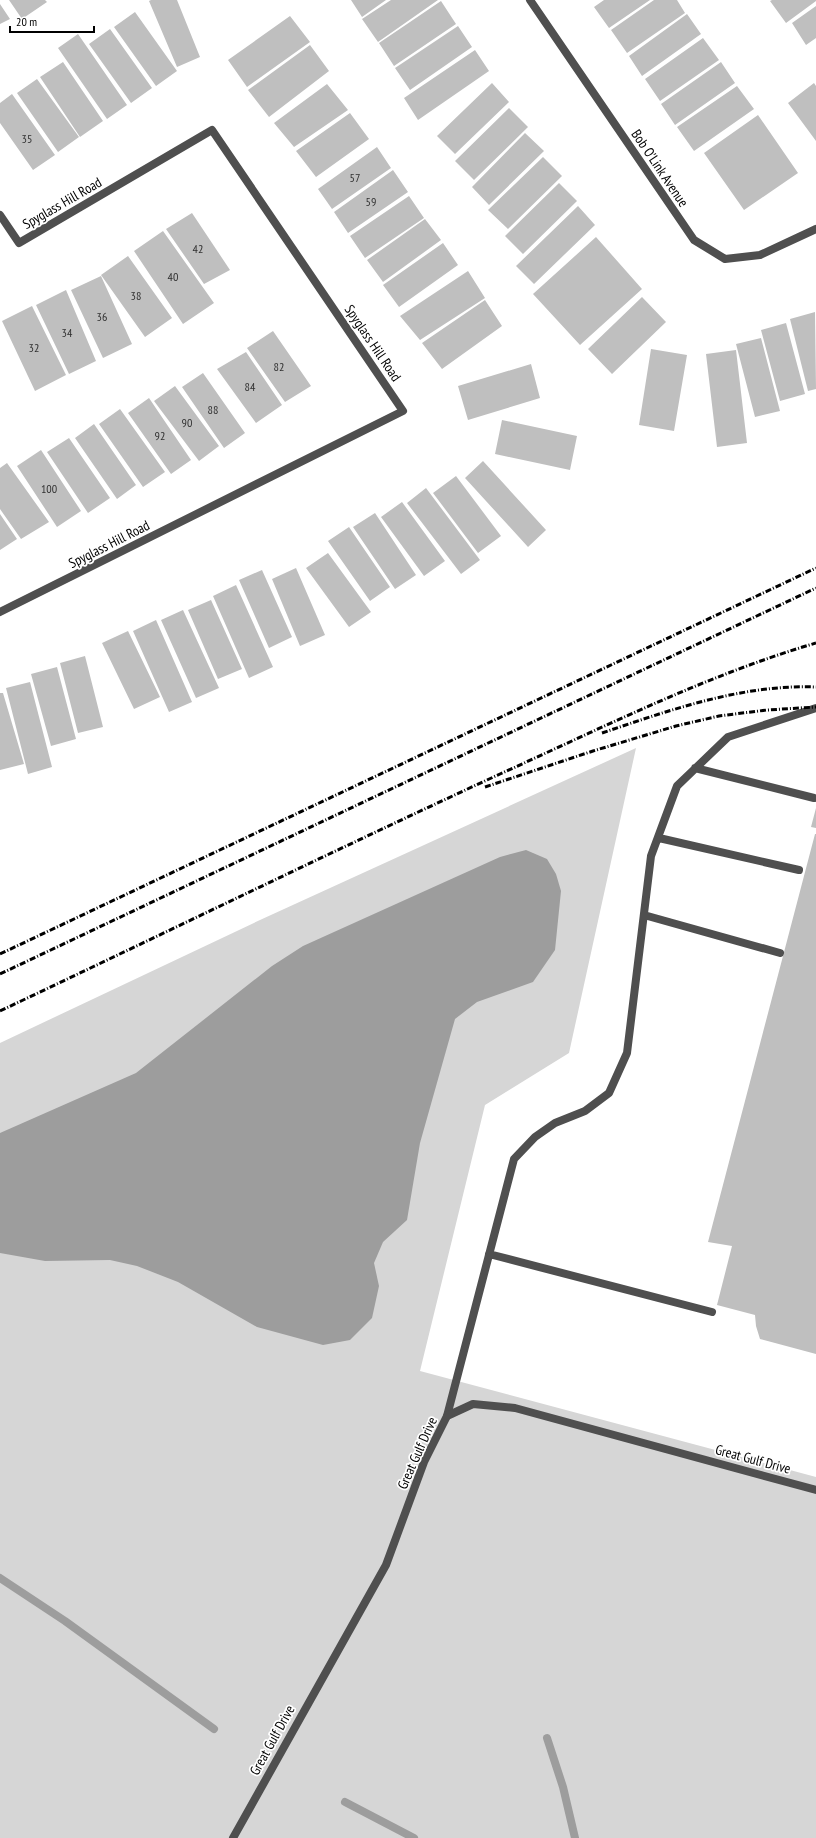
<svg xmlns="http://www.w3.org/2000/svg" width="816" height="1838" viewBox="0 0 816 1838" font-family="'PT Sans Narrow',sans-serif">
	<rect width="100%" height="100%" fill="#fff"/>
	<path fill="#d6d6d6" d="M636 748 569 1053 485 1105 420 1371 816 1477V1838H0V1043L260 920Z"/>
	<path fill="#9d9d9d" d="M526 850 547 859 556 874 561 891 555 950 533 982 477 1002 455 1019 420 1143 407 1220 383 1242 374 1263 379 1286 372 1318 350 1340 323 1345 257 1327 178 1282 137 1266 110 1260 45 1261 0 1253V1133L136 1073 272 966 303 946 500 857Z"/>
	<g fill="none" stroke-linecap="round" stroke-linejoin="round">
		<path stroke="#9d9d9d" stroke-width="8" d="M0 1578 65 1621 214 1729
			M547 1738 563 1787 575 1838
			M345 1802 414 1838"/>
	</g>
	<path fill="#bfbfbf" d="M9 0H45L47 2 22 19Z
		M151 0H177L200 57 177 67 149 1Z
		M351 0H386L362 17Z
		M391 0H438L378 42 362 19Z
		M604 0H650L609 28 594 7Z
		M654 0H677L685 13 627 53 611 30Z
		M772 0H816V1L786 23 770 1Z
		M441 1 456 24 394 66 379 43Z
		M0 4 10 19 0 24Z
		M816 6V38L806 45 792 23Z
		M135 12 177 71 156 86 114 27Z
		M687 14 701 34 642 76 629 56Z
		M290 16 310 42 247 87 228 60Z
		M458 26 472 47 410 90 395 68Z
		M110 29 152 88 131 103 89 44Z
		M78 34 127 105 107 119 58 48Z
		M703 38 719 60 660 101 645 79Z
		M310 45 329 71 269 117 248 90Z
		M475 50 489 71 418 120 404 98Z
		M63 62 103 121 80 137 40 77Z
		M721 62 735 83 675 125 661 104Z
		M37 79 79 137 58 152 17 93Z
		M492 83 509 102 455 154 437 136Z
		M814 83 816 86V141L788 103Z
		M327 84 348 110 294 147 274 123Z
		M737 86 754 109 694 151 677 127Z
		M12 94 55 155 33 170 0 123V103Z
		M509 108 528 127 474 180 455 161Z
		M350 113 369 139 316 177 296 151Z
		M758 115 798 173 744 210 704 153Z
		M525 133 544 151 489 205 472 187Z
		M377 147 391 168 332 209 318 189Z
		M543 157 562 176 508 229 488 210Z
		M393 170 408 192 348 233 334 212Z
		M559 183 577 201 523 254 505 236Z
		M409 196 424 218 365 258 350 236Z
		M578 206 595 225 534 284 516 266Z
		M192 213 230 270 204 284 166 229Z
		M425 219 441 240 383 282 367 260Z
		M163 231 214 303 183 324 134 251Z
		M596 237 642 289 580 345 533 294Z
		M443 243 458 265 399 307 383 285Z
		M128 256 172 318 145 337 101 275Z
		M468 271 485 298 420 340 400 316Z
		M101 276 132 344 103 358 71 290Z
		M66 290 96 361 69 374 36 305Z
		M642 297 666 322 612 374 588 349Z
		M485 300 502 326 442 369 422 343Z
		M32 306 66 375 35 391 2 321Z
		M815 312 816 389 808 391 790 319Z
		M786 323 805 394 780 401 761 330Z
		M273 331 311 386 285 402 247 348Z
		M761 338 780 411 755 417 736 344Z
		M651 349 687 355 674 431 639 425Z
		M736 350 747 443 717 447 706 354Z
		M246 352 282 405 256 423 217 369Z
		M531 364 540 398 468 420 458 386Z
		M203 373 245 433 224 448 182 387Z
		M175 386 219 446 199 461 154 401Z
		M149 398 191 460 171 474 128 413Z
		M120 409 165 472 143 487 99 424Z
		M502 420 577 436 570 470 495 454Z
		M94 424 136 485 117 499 75 438Z
		M69 438 110 498 88 513 47 452Z
		M41 450 81 511 57 527 17 466Z
		M483 461 546 530 528 547 465 478Z
		M7 463 49 522 21 539 0 509V468Z
		M456 476 501 536 478 553 433 493Z
		M426 488 480 560 461 574 407 503Z
		M402 502 445 561 424 576 381 517Z
		M375 513 416 575 395 589 353 527Z
		M0 514 17 539 0 550Z
		M349 527 390 587 370 601 328 541Z
		M328 553 371 612 349 627 306 568Z
		M296 568 325 635 300 646 272 579Z
		M262 570 292 637 269 648 239 580Z
		M236 585 273 667 249 678 213 596Z
		M211 600 242 669 218 679 188 610Z
		M183 610 219 688 196 698 161 620Z
		M156 620 192 702 169 712 133 631Z
		M128 631 160 697 134 709 102 643Z
		M85 656 103 727 78 733 60 663Z
		M57 667 76 739 51 746 31 674Z
		M30 682 52 767 28 774 6 688Z
		M0 693H3L24 764 0 770Z
		M816 808V828L811 827Z
		M815 834H816V1354L760 1339 756 1326 755 1315 717 1305 732 1246 708 1242Z"/>
	<g fill="none" stroke-linecap="round" stroke-linejoin="round">
		<path stroke="#4f4f4f" stroke-width="8" d="M695 768 814 798
			M659 838 799 870
			M644 915 780 953
			M489 1254 712 1312
			M447 1416 514 1159 535 1137 555 1123 585 1111 609 1093 627 1053 651 856 677 786 728 737 816 708"/>
		<path stroke="#4f4f4f" stroke-width="8" d="M530 0 694 240 725 259 760 255 816 229
			M0 215 19 243 212 130 403 411 0 612
			M233 1838 386 1565 424 1462 447 1416 473 1404 515 1408 816 1490"/>
		<path stroke="#000" stroke-width="3" stroke-dasharray="6 2 1 2" stroke-linecap="butt" d="M602 733C670 710 743 684 816 687
			M485 787 593 751 676 726 719 716 767 710 816 707
			M0 954 816 568
			M0 974 816 588
			M0 1011C167 932 333 851 500 774 604 727 707 675 816 643"/>
	</g>
	<g text-anchor="middle" stroke-width="3.5" stroke-linejoin="round" paint-order="stroke">
		<g font-size="12" fill="#303030">
			<text x="27" y="143">35</text>
			<text x="355" y="182">57</text>
			<text x="371" y="206">59</text>
			<text x="198" y="253">42</text>
			<text x="173" y="281">40</text>
			<text x="136" y="300">38</text>
			<text x="102" y="321">36</text>
			<text x="67" y="337">34</text>
			<text x="34" y="352">32</text>
			<text x="279" y="371">82</text>
			<text x="250" y="391">84</text>
			<text x="213" y="414">88</text>
			<text x="187" y="427">90</text>
			<text x="160" y="440">92</text>
			<text x="49" y="493">100</text>
		</g>
		<g font-size="14" fill="#000" stroke="#fff">
			<text transform="translate(660 168) rotate(56)" y="5">Bob O'Link Avenue</text>
			<text transform="translate(62 203) rotate(-30)" y="5">Spyglass Hill Road</text>
			<text transform="translate(373 343) rotate(56)" y="5">Spyglass Hill Road</text>
			<text transform="translate(109 544) rotate(-27)" y="5">Spyglass Hill Road</text>
			<text transform="translate(417 1453) rotate(-66)" y="5">Great Gulf Drive</text>
			<text transform="translate(753 1459) rotate(15)" y="5">Great Gulf Drive</text>
			<text transform="translate(272 1740) rotate(-61)" y="5">Great Gulf Drive</text>
		</g>
	</g>
	<path d="M10 26v6h84v-6" fill="none" stroke="#000000" stroke-width="2"/>
	<text x="16" y="26" font-size="12" fill="#000000" stroke="#ffffff" stroke-width="3" paint-order="stroke">20 m</text>
</svg>
